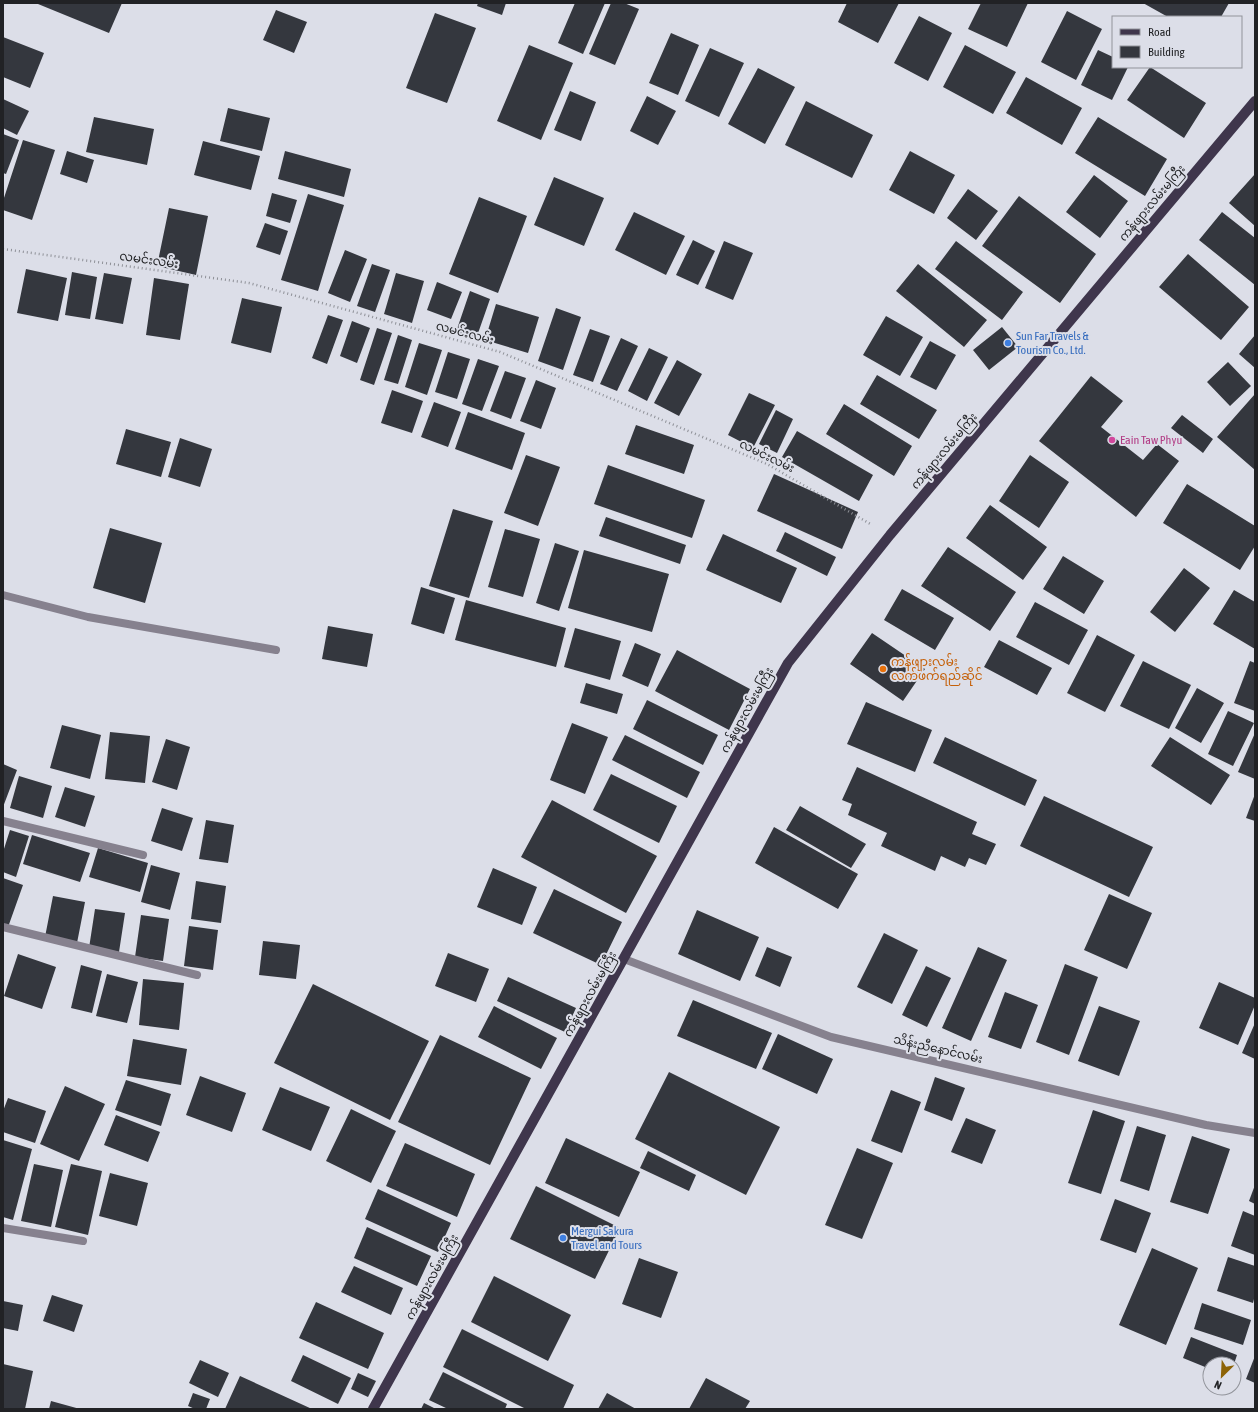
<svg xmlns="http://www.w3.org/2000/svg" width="1258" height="1412" viewBox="0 0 1258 1412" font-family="'Asap Condensed','Noto Sans Myanmar',sans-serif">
	<rect width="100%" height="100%" fill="#dcdee8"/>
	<path fill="#34373e" d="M39 3H122L109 33 38 4Z
		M478 3H506L502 15 477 6Z
		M575 3H605L583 54 558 43Z
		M611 3H624L639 9 615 65 589 54Z
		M847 3H899L878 43 838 22Z
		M981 3H1028L1007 47 968 29Z
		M1143 3H1229L1221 17H1168Z
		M276 10 307 22 294 53 263 40Z
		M1067 11 1102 29 1076 80 1041 62Z
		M435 13 476 28 447 103 406 88Z
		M919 16 952 33 928 81 894 63Z
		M671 33 699 45 678 95 649 83Z
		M3 37 44 53 30 88 3 77Z
		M529 45 573 63 541 140 497 121Z
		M965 45 1016 72 993 114 943 87Z
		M710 48 744 63 719 117 685 101Z
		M1098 50 1113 57V67H1128L1112 100 1081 85Z
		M1150 67 1206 103 1184 138 1127 100Z
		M758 68 795 87 765 144 728 124Z
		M1026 77 1082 108 1062 145 1006 113Z
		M570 91 596 102 581 141 554 130Z
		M647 96 676 111 658 145 630 131Z
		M3 99 29 111 17 135 3 128Z
		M806 101 873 135 852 178 785 145Z
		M228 108 270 118 262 151 220 141Z
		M94 117 154 129 147 165 86 152Z
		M1098 117 1167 159 1145 196 1075 153Z
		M3 134 19 140 6 174 3 173Z
		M23 140 55 150 32 220 3 210V201Z
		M203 141 260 156 251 190 194 175Z
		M67 151 94 160 87 183 60 174Z
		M285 151 351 169 344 197 278 179Z
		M910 151 955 175 934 214 889 190Z
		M1255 174V226L1229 203Z
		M1094 175 1128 201 1100 238 1066 212Z
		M554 177 604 198 584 246 534 225Z
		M968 189 998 211 976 240 947 218Z
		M272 193 297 200 290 223 266 216Z
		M308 194 344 205 318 291 281 280Z
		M1019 196 1096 254 1060 303 982 246Z
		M479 197 527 216 498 293 449 274Z
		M169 208 208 216 196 275 157 266Z
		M634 212 685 236 666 275 615 250Z
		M1222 212 1255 238V285L1199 240Z
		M265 223 288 231 280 255 256 247Z
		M693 240 715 251 698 285 676 275Z
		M724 241 753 253 733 300 705 288Z
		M956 241 1023 292 1002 320 935 269Z
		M345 250 367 259 350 302 328 293Z
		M1188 254 1249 307 1221 340 1159 287Z
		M372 264 390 270 375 312 357 306Z
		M918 264 987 320 964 347 896 291Z
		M26 269 67 278 58 321 17 313Z
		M72 272 97 277 90 319 65 315Z
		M104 273 132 278 123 324 95 319Z
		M396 273 424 281 412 323 384 314Z
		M154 278 189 284 180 340 146 335Z
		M437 282 462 292 451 319 427 310Z
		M470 291 490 299 476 339 456 332Z
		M242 298 282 307 271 353 231 343Z
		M496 304 539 317 528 353 485 340Z
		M556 308 581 317 563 370 538 361Z
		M328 315 343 320 327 364 312 358Z
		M886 316 923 337 900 376 863 355Z
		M352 321 370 328 357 363 340 356Z
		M1002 327 1018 347 989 370 973 350Z
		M377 328 392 333 374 385 360 380Z
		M590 329 610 336 593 382 573 375Z
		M398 335 412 340 398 384 384 380Z
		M1255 335V368L1239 354Z
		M621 338 638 346 617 391 600 384Z
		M930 341 956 355 936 390 910 377Z
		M419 343 442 350 427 395 405 387Z
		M649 348 668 357 647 401 628 391Z
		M448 352 470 359 457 399 435 392Z
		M478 359 499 366 482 411 462 404Z
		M677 360 702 374 679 416 654 403Z
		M1228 362 1251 386 1230 406 1207 382Z
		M505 371 526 378 511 419 490 411Z
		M877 375 937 410 919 439 860 404Z
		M1091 376 1123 401 1101 427 1143 460 1157 444 1179 461 1136 517 1039 441Z
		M536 380 556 388 541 429 520 421Z
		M392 390 423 401 412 433 381 423Z
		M749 393 775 405 753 448 728 435Z
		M1255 394V470L1217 437Z
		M434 402 461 412 448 447 421 437Z
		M844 404 912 446 894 476 826 434Z
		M776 410 793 419 777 453 759 444Z
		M468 412 525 433 512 470 455 449Z
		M1182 415 1213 439 1203 453 1171 428Z
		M636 425 694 445 684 474 625 454Z
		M126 429 171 442 161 477 116 464Z
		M797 431 873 475 859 501 782 457Z
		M180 438 212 449 200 487 168 477Z
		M526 455 560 467 538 526 504 513Z
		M1030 455 1069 482 1039 528 999 501Z
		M608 465 705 500 692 538 594 504Z
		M774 474 858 512 842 549 757 511Z
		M1187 484 1255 526V546L1240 570 1163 523Z
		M990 505 1047 547 1023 580 966 538Z
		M453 509 493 521 469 598 429 586Z
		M606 517 686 545 680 564 599 536Z
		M110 528 162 543 145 603 93 588Z
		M505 529 540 539 523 597 488 587Z
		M785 532 836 557 827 576 776 551Z
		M723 534 797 568 781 603 706 570Z
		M555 543 579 551 559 611 536 603Z
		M948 547 1016 592 990 631 921 586Z
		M584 550 669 574 652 632 568 608Z
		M1063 556 1104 581 1084 614 1043 589Z
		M1184 568 1210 588 1175 632 1150 612Z
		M421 587 455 598 444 634 411 624Z
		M902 589 954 618 935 650 884 620Z
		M1234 590 1255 602V649L1213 624Z
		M466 600 566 628 556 667 455 640Z
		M1035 602 1088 630 1069 665 1016 637Z
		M328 626 373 634 367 667 322 659Z
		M575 628 621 641 610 680 564 667Z
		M872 633 925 669 903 701 850 664Z
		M1097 635 1135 655 1105 712 1067 693Z
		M999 640 1052 668 1037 695 984 667Z
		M635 643 661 654 648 687 622 676Z
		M677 650 750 689 729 730 655 691Z
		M1143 661 1191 685 1169 729 1120 706Z
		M1250 661 1255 663V711L1234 703Z
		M586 683 623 694 617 714 580 703Z
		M1197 688 1224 703 1201 743 1175 728Z
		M647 700 718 735 703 765 633 729Z
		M866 702 932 730 915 772 847 744Z
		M1228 711 1254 723 1233 766 1208 754Z
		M572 723 608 737 585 794 550 780Z
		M62 725 101 735 90 779 50 768Z
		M110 732 150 736 145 783 105 779Z
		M1255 733V779L1238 772Z
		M625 735 700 772 687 798 612 760Z
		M945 737 1037 780 1025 806 933 763Z
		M1170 737 1230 775 1211 805 1151 766Z
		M166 739 190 747 177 790 152 782Z
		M3 764 17 770 3 807Z
		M857 767 977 822 972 834 996 844 986 865 969 858 965 867 941 856 935 871 881 846 887 833 848 815 852 804 842 800Z
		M611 774 677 806 659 843 593 810Z
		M19 776 52 786 43 818 10 808Z
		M65 787 95 796 85 827 55 817Z
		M1255 794V821L1246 818Z
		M1044 796 1153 847 1129 897 1020 846Z
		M552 800 657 856 626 913 521 857Z
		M800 806 866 844 851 868 786 830Z
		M162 808 193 818 182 851 151 841Z
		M206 820 234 825 228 863 199 859Z
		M774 827 858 874 838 909 755 863Z
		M10 830 29 836 16 877 3 872V852Z
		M32 835 90 853 80 882 23 864Z
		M98 848 148 863 140 892 89 877Z
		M151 865 180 873 170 910 141 902Z
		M493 868 537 887 522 925 477 907Z
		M3 878 23 885 7 930 3 929Z
		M196 881 226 886 221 923 191 919Z
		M554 889 622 922 601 965 533 933Z
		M1109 894 1152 913 1127 969 1084 950Z
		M53 896 85 902 77 943 45 937Z
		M95 909 125 913 119 952 89 948Z
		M697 910 759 937 740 981 678 954Z
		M141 915 169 919 163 961 135 957Z
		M189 926 218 930 213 970 184 966Z
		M884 933 918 950 892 1004 857 987Z
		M263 941 300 945 296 979 259 975Z
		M767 947 792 957 780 987 755 976Z
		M978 947 1007 960 971 1041 942 1028Z
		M448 953 489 969 476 1002 435 986Z
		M18 954 56 967 42 1009 4 996Z
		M1065 964 1098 977 1069 1055 1036 1042Z
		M81 965 102 971 92 1013 71 1008Z
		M926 966 951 978 927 1027 902 1015Z
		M107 974 138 982 127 1023 96 1016Z
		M508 977 576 1008 565 1032 497 1001Z
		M143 979 184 983 179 1030 139 1025Z
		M1219 982 1255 998V1005L1238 1045 1199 1028Z
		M313 984 429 1041 390 1120 274 1063Z
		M1005 992 1038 1005 1021 1049 988 1037Z
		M693 1000 772 1033 756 1069 677 1036Z
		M494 1006 557 1038 541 1069 478 1037Z
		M1099 1006 1140 1021 1119 1076 1078 1061Z
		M1255 1023V1059L1242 1053Z
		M778 1034 833 1059 817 1094 762 1069Z
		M440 1035 531 1078 490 1165 398 1122Z
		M133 1039 187 1049 181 1085 127 1076Z
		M669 1072 780 1127 746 1195 635 1139Z
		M200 1076 246 1093 232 1132 186 1115Z
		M935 1077 965 1088 952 1121 924 1110Z
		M126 1080 171 1094 161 1126 115 1110Z
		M65 1086 105 1104 79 1161 40 1144Z
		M280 1087 330 1107 311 1151 262 1130Z
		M891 1090 921 1102 902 1153 871 1141Z
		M8 1098 46 1111 35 1143 3 1132V1111Z
		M351 1109 396 1131 371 1183 326 1161Z
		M1093 1110 1125 1121 1101 1194 1068 1183Z
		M116 1115 160 1132 148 1162 104 1145Z
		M966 1118 996 1130 982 1164 951 1152Z
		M1137 1126 1166 1135 1149 1191 1120 1181Z
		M1192 1136 1230 1149 1208 1214 1170 1202Z
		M566 1138 640 1172 619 1217 545 1183Z
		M3 1140 32 1149 13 1220 3 1217Z
		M405 1143 475 1174 457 1217 386 1186Z
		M857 1148 893 1163 862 1239 825 1225Z
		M648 1151 696 1175 689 1191 640 1168Z
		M34 1164 63 1170 51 1227 21 1221Z
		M71 1164 102 1171 88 1235 55 1227Z
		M110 1173 148 1183 137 1226 99 1216Z
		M1255 1185V1204L1249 1201Z
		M536 1186 620 1228 595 1279 510 1239Z
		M378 1189 451 1223 438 1252 365 1219Z
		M1115 1199 1151 1213 1136 1253 1100 1240Z
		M1243 1211 1255 1216V1255L1231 1246Z
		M367 1227 431 1256 417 1286 354 1258Z
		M1152 1248 1198 1268 1166 1345 1119 1325Z
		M1228 1257 1255 1266V1295L1253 1303 1217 1291Z
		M639 1258 678 1272 661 1318 622 1304Z
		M354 1266 403 1288 391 1315 341 1292Z
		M494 1276 571 1315 548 1361 471 1322Z
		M52 1295 83 1305 74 1332 43 1321Z
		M3 1301 23 1305 18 1331 3 1328Z
		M316 1302 384 1333 368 1369 299 1338Z
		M1202 1303 1251 1320 1243 1345 1194 1329Z
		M462 1329 574 1385 563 1409H526L443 1367Z
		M1191 1337 1237 1355 1234 1364H1210V1369L1183 1358Z
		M303 1355 351 1378 338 1404 291 1381Z
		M1255 1356V1383L1246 1379Z
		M200 1360 229 1373 218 1397 189 1383Z
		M3 1364 33 1371 25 1409H3Z
		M443 1372 507 1404 505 1409H448L429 1400Z
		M358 1373 376 1381 368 1397 351 1389Z
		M240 1376 312 1409H225Z
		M706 1378 750 1401 745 1409H689Z
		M193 1393 210 1399 206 1409H195L188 1406Z
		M607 1393 636 1409H598Z
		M51 1401 80 1409H49Z
		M424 1403 436 1409H421Z"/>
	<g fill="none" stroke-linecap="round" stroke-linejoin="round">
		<path stroke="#8e9097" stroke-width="2.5" stroke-dasharray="1 3" stroke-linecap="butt" d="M3 249 249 283 500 352 767 464 872 525"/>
		<path stroke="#86818e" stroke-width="8" d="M3 927 197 975
			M3 1228 83 1241"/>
		<path stroke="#86818e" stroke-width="8" d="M3 595 88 617 276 650
			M3 821 143 855
			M624 959 831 1037 1206 1125 1255 1133"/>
		<path stroke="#3f364c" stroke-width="10" d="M373 1409 788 663 890 535 1255 101"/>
	</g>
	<g fill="#3f7fe0" stroke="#dcdee8" stroke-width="1.5">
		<circle cx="1008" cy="343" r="4"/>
		<circle cx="563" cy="1238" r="4"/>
	</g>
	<circle fill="#d1479c" stroke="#dcdee8" stroke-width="1.5" cx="1112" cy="440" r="4"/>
	<circle fill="#e8710a" stroke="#dcdee8" stroke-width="1.5" cx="883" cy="669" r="4"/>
	<g text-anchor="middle" stroke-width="4" stroke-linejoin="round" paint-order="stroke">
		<g font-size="12" fill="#212225" stroke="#dcdee8">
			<text transform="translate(1152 203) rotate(-50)" y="4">ကန်ဖျားလမ်းမကြီး</text>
			<text transform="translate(149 260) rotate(8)" y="4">လမင်းလမ်း</text>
			<text transform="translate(465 333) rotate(15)" y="4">လမင်းလမ်း</text>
			<text transform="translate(944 451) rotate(-50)" y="4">ကန်ဖျားလမ်းမကြီး</text>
			<text transform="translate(767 456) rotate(26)" y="4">လမင်းလမ်း</text>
			<text transform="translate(747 710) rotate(-61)" y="4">ကန်ဖျားလမ်းမကြီး</text>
			<text transform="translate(590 994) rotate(-61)" y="4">ကန်ဖျားလမ်းမကြီး</text>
			<text transform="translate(938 1049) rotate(13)" y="4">သိန်းညီနောင်လမ်း</text>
			<text transform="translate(432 1277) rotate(-61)" y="4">ကန်ဖျားလမ်းမကြီး</text>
		</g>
		<g font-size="12" fill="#366cbe" stroke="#dcdee8" text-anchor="start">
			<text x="1016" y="340">Sun Far Travels &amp;<tspan x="1016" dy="14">Tourism Co., Ltd.</tspan></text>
			<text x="571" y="1235">Mergui Sakura<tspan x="571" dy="14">Travel and Tours</tspan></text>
		</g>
		<g font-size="12" fill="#b23c85" stroke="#dcdee8" text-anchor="start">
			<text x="1120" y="444">Eain Taw Phyu</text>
		</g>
		<g font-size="12" fill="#c56008" stroke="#dcdee8" text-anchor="start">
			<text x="891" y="666">ကန်ဖျားလမ်း<tspan x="891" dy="14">လက်ဖက်ရည်ဆိုင်</tspan></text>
		</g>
	</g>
	<rect width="1258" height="1412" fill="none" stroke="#212225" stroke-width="8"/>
	<rect x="1112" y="16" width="130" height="52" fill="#dcdee8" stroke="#91939a"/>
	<rect x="1120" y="29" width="20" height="6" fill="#3f364c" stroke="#91939a"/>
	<text x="1148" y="36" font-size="12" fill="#212225">Road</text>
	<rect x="1120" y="46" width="20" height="12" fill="#34373e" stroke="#91939a"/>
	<text x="1148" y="56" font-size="12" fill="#212225">Building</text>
	<g transform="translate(1222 1376) rotate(204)"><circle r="19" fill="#dcdee8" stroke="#91939a"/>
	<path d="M0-3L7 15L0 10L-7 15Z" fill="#8d6306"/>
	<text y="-6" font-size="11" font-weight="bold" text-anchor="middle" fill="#212225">N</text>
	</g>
</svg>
